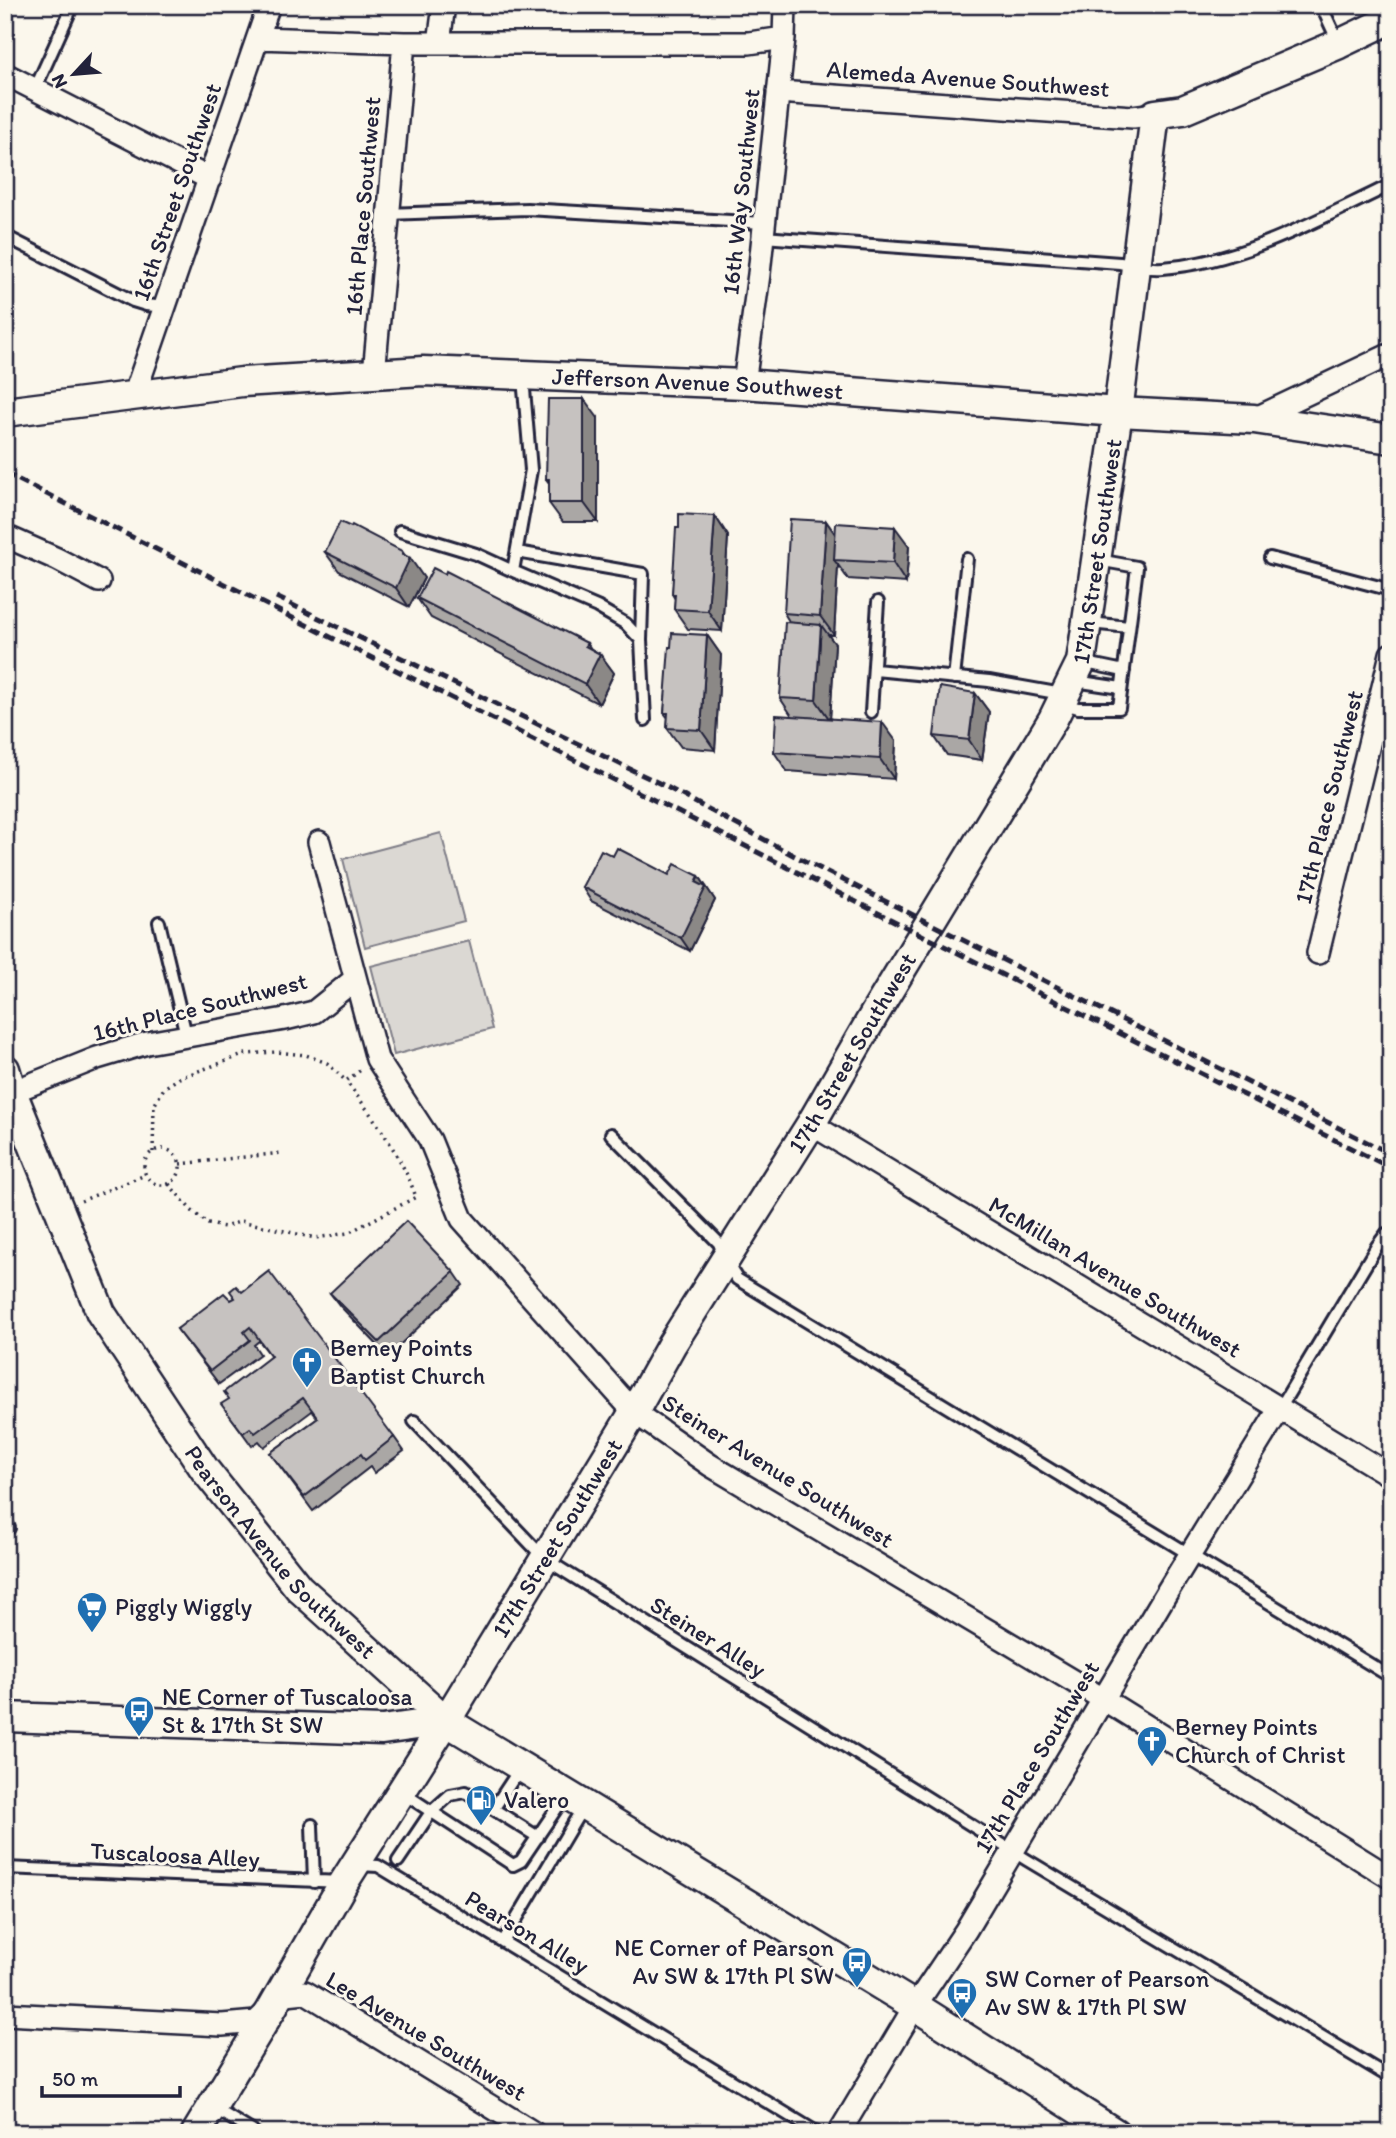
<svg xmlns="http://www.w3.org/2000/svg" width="1396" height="2138" viewBox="0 0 1396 2138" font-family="Itim,sans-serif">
	<rect width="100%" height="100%" fill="#fbf7ec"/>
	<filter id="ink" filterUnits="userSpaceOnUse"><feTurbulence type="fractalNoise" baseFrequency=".0143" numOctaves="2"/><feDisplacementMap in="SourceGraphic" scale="14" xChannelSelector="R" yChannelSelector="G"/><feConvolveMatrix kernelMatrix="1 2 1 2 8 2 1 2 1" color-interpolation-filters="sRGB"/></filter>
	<g filter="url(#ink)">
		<path fill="#dbd8d3" stroke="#7e7d87" stroke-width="2" d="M441 833 464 921 365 947 343 859Z
			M469 941 492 1029 394 1055 371 966Z"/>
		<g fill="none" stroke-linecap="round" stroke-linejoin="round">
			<g stroke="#22223b" stroke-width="16">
				<path id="lane" d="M1321 5 1339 44
					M35 89 73 5
					M387 214 527 209 764 223
					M5 236 133 301 146 305 165 307
					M763 237 1120 263C1134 266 1149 269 1163 268 1244 262 1318 219 1391 185
					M523 378 531 470 513 571 597 607 626 624 641 640 645 720
					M400 531 476 554 513 571
					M517 552 643 574 641 640
					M1270 558 1391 590
					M1090 623 1129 627
					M1081 662 1124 671
					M875 670 989 681 1062 694
					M954 678 967 559
					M1075 681 1121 688
					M1061 703 1078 708H1119L1137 567 1098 560
					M871 712 878 602
					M159 922 186 1035
					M611 1134 719 1243 726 1262 737 1279 1391 1677
					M1280 1408 1377 1246 1386 1234 1391 1232
					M414 1421 545 1559 1027 1860 1391 2078
					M5 1520 9 1528
					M403 1793 513 1865 521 1861 565 1796
					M494 1808 521 1767
					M312 1825 314 1882
					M398 1861 431 1812 450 1795 466 1792 538 1837
					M358 1865 378 1866 818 2133
					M5 1868 342 1882
					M503 1942 583 1807
					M214 2108 255 2133"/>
			</g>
			<g stroke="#22223b" stroke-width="26">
				<path id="street" d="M258 38 404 43H749L784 38
					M439 43 444 5
					M5 74 210 179
					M778 92 1133 117 1155 114
					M374 374 404 43
					M744 384 759 274 784 38 785 5
					M134 396 269 5
					M1254 419 1391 354
					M5 536 57 559 99 581
					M319 842 377 1059 430 1140 462 1219 634 1412 710 1465 1103 1699 1391 1878
					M1318 953 1391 654
					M12 1092 97 1058 147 1043 285 1019 314 1012 355 979
					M811 1124 1391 1476
					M5 2014 222 2025 256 2022 286 1994 305 1992 534 2133
					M839 2133 915 2006 966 1930 1167 1592 1280 1408"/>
			</g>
			<g stroke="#22223b" stroke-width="33">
				<g id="secondary">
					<path id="s1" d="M5 412 242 382 423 371 744 384 1118 412 1254 419 1391 439"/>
					<path id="s2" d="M5 1069 12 1092 101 1313 205 1470 299 1588 446 1721 915 2006 1115 2133"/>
					<path d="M5 1717 382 1730 446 1721"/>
					<path id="s3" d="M196 2133 271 2010 344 1882 446 1721 634 1412 672 1344 811 1124 875 1013 1053 719 1081 662 1118 412 1155 114 1183 110 1339 44 1391 19"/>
				</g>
			</g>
			<path stroke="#22223b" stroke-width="3.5" stroke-dasharray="2 5" stroke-linecap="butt" d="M144 1167a18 18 0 1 1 36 0a18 18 0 1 1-36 0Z
				M153 1152 154 1106 164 1088 179 1078 246 1054 276 1052 306 1055 327 1063 346 1081 362 1069
				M180 1164 282 1153
				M169 1184 191 1210 208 1224 225 1227 241 1221 315 1238 348 1233 416 1197C401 1154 373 1117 346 1081
				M81 1201 145 1175"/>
			<use href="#lane" stroke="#fbf7ec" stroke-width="10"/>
			<use href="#street" stroke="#fbf7ec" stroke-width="21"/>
			<use href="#secondary" stroke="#fbf7ec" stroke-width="28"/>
			<path stroke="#22223b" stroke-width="5" stroke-dasharray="10 5" stroke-linecap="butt" d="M5 473 922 935 1391 1168
				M276 597 661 784 793 855 1391 1154"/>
		</g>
		<path fill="#aaa7a5" stroke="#22223b" stroke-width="2" d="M598 418V522H563L549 503V483L546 479Z
			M715 516 728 536 722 631 688 629 674 609 675 599 672 594 679 528Z
			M826 521 836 535 909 546 906 583 848 579 838 565 834 635H828L835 644 830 718 896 741 894 779 787 771 774 752 792 716 780 698 790 623 784 613Z
			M325 552 406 556 424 578 409 607 339 571Z
			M417 598 591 649 600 654 614 673 599 704 431 618Z
			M707 635 721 655 715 750 681 747 667 728 668 718 664 713 671 647Z
			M975 693 989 712 982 760 947 755 934 736Z
			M613 856 669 875 699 876 715 900 690 951 591 901 582 887Z
			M454 1272 463 1285 388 1356 340 1306 330 1293Z
			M242 1292 394 1437 404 1451 374 1473 370 1467 313 1511 270 1453 318 1418 312 1411 264 1447 259 1441 252 1446 231 1417 229 1399 271 1356 259 1341 254 1345 260 1354 219 1384 177 1329 235 1298Z"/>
		<path fill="#8b8886" stroke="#22223b" stroke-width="2" d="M584 399 598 418V522L584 503Z
			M715 516 728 536 722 631 708 611Z
			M826 521 840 541 834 560 838 565 834 635 820 616Z
			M895 527 909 546 906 583 893 563Z
			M402 551 409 561 410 558 424 578 409 607 396 588Z
			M821 625 835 644 830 720 816 700Z
			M707 635 721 655 715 750 701 730Z
			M587 643 598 659 600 654 614 673 599 704 585 684V646Z
			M975 693 989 712 982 760 969 740Z
			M882 722 896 741 894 779 880 759Z
			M699 876 715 900 690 951 681 938 696 882Z"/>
		<path fill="#c6c2c0" stroke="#22223b" stroke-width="2" d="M548 399H584V503H549V479H546Z
			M679 514 715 516 708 611 674 609 675 594H672L676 528H679Z
			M790 519 826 521 820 616 784 613Z
			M340 522 351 527 352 525 402 551V554L410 558 396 588 325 552Z
			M836 523 895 527 893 563 834 560Z
			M433 568 445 574 446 571 587 643 585 646 600 654 585 684 417 598Z
			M785 622 821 625 816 700 780 698Z
			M672 633 707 635 701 730 667 728 668 713H664L669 647H671Z
			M940 687 975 693 969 740 934 736Z
			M776 715 882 722 880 759 774 752Z
			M617 848 669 875 675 864 699 876 696 882 706 887 681 938 582 887 601 850 613 856Z
			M406 1221 454 1272 379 1342 330 1293Z
			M269 1271 394 1437 365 1460 361 1454 304 1497 270 1453 318 1418 303 1398 255 1433 250 1428 243 1433 221 1404 229 1399 224 1392 271 1356 250 1327 244 1332 250 1340 210 1371 177 1329 224 1293 231 1300 235 1298 230 1291 236 1286 242 1292Z"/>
	</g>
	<defs>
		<g id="church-pin" transform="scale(1.575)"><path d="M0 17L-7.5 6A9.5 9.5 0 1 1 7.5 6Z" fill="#1f6fb2" stroke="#fbf7ec"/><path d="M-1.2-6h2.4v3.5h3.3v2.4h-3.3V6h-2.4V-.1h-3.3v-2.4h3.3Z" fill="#fff"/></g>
		<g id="supermarket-pin" transform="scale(1.575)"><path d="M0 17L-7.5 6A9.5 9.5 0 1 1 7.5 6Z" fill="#1f6fb2" stroke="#fbf7ec"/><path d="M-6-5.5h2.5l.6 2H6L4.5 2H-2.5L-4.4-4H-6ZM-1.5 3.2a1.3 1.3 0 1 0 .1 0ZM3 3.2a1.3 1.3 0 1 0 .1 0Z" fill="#fff"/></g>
		<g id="bus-pin" transform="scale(1.575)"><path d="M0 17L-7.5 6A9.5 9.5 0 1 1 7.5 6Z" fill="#1f6fb2" stroke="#fbf7ec"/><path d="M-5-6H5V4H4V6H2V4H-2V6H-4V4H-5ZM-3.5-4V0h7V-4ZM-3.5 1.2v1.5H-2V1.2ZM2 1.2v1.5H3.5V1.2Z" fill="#fff"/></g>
		<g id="fuel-pin" transform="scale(1.575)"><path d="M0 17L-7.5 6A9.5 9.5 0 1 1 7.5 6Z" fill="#1f6fb2" stroke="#fbf7ec"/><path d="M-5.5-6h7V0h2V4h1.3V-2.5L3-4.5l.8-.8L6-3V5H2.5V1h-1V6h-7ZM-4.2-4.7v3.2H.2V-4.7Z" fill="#fff"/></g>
	</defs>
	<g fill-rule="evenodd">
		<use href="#church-pin" x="307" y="1362"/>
		<use href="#supermarket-pin" x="92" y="1607"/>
		<use href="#bus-pin" x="139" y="1711"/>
		<use href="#church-pin" x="1152" y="1741"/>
		<use href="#fuel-pin" x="481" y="1800"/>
		<use href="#bus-pin" x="857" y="1962"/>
		<use href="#bus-pin" x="962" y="1993"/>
	</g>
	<g text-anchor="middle" stroke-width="6" stroke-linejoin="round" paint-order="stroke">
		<g font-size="24" fill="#22223b" stroke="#fbf7ec">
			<text transform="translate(968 79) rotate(4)" y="8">Alemeda Avenue Southwest</text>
			<text transform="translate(177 192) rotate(-71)" y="8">16th Street Southwest</text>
			<text transform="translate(741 192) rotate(-84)" y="8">16th Way Southwest</text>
			<text transform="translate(363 206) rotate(-85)" y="8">16th Place Southwest</text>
			<text dy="8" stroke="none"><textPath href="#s1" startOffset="695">Jefferson Avenue Southwest</textPath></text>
			<text dy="8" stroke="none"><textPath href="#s3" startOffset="1829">17th Street Southwest</textPath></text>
			<text transform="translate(1329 797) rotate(-76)" y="8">17th Place Southwest</text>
			<text transform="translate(200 1007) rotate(-14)" y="8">16th Place Southwest</text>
			<text dy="8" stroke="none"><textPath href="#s3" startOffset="1264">17th Street Southwest</textPath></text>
			<text transform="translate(1115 1277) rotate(31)" y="8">McMillan Avenue Southwest</text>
			<text transform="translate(778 1471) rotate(32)" y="8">Steiner Avenue Southwest</text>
			<text dy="8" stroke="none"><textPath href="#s3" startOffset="696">17th Street Southwest</textPath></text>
			<text dy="8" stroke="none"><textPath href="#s2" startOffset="562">Pearson Avenue Southwest</textPath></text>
			<text transform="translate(708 1637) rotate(32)" y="8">Steiner Alley</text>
			<text transform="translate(1037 1757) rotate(-59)" y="8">17th Place Southwest</text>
			<text transform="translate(175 1855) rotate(3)" y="8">Tuscaloosa Alley</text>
			<text transform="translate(527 1932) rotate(31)" y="8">Pearson Alley</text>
			<text transform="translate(426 2036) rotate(31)" y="8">Lee Avenue Southwest</text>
		</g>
		<g font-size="24" fill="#22223b" stroke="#fbf7ec" text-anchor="start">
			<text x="330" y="1356">Berney Points<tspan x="330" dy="28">Baptist Church</tspan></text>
			<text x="115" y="1615">Piggly Wiggly</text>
			<text x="162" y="1705">NE Corner of Tuscaloosa<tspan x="162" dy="28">St &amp; 17th St SW</tspan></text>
			<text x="1175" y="1735">Berney Points<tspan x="1175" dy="28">Church of Christ</tspan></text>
			<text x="504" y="1808">Valero</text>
			<text x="834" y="1956" text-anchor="end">NE Corner of Pearson<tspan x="834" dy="28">Av SW &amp; 17th Pl SW</tspan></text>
			<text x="985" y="1987">SW Corner of Pearson<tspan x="985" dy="28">Av SW &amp; 17th Pl SW</tspan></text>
		</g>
	</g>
	<rect width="1396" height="2138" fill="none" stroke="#fbf7ec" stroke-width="28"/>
	<rect x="14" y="14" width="1368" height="2110" fill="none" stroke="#22223b" stroke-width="2.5" filter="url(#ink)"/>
	<g transform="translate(74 74) rotate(244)" stroke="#fbf7ec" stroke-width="5" paint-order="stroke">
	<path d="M0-5L12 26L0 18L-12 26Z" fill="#22223b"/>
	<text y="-10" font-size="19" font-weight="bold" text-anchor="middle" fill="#22223b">N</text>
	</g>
	<path d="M42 2086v10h138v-10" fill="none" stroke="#22223b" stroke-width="3.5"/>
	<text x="52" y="2086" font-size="21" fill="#22223b" stroke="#fbf7ec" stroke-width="5" paint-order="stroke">50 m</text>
</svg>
